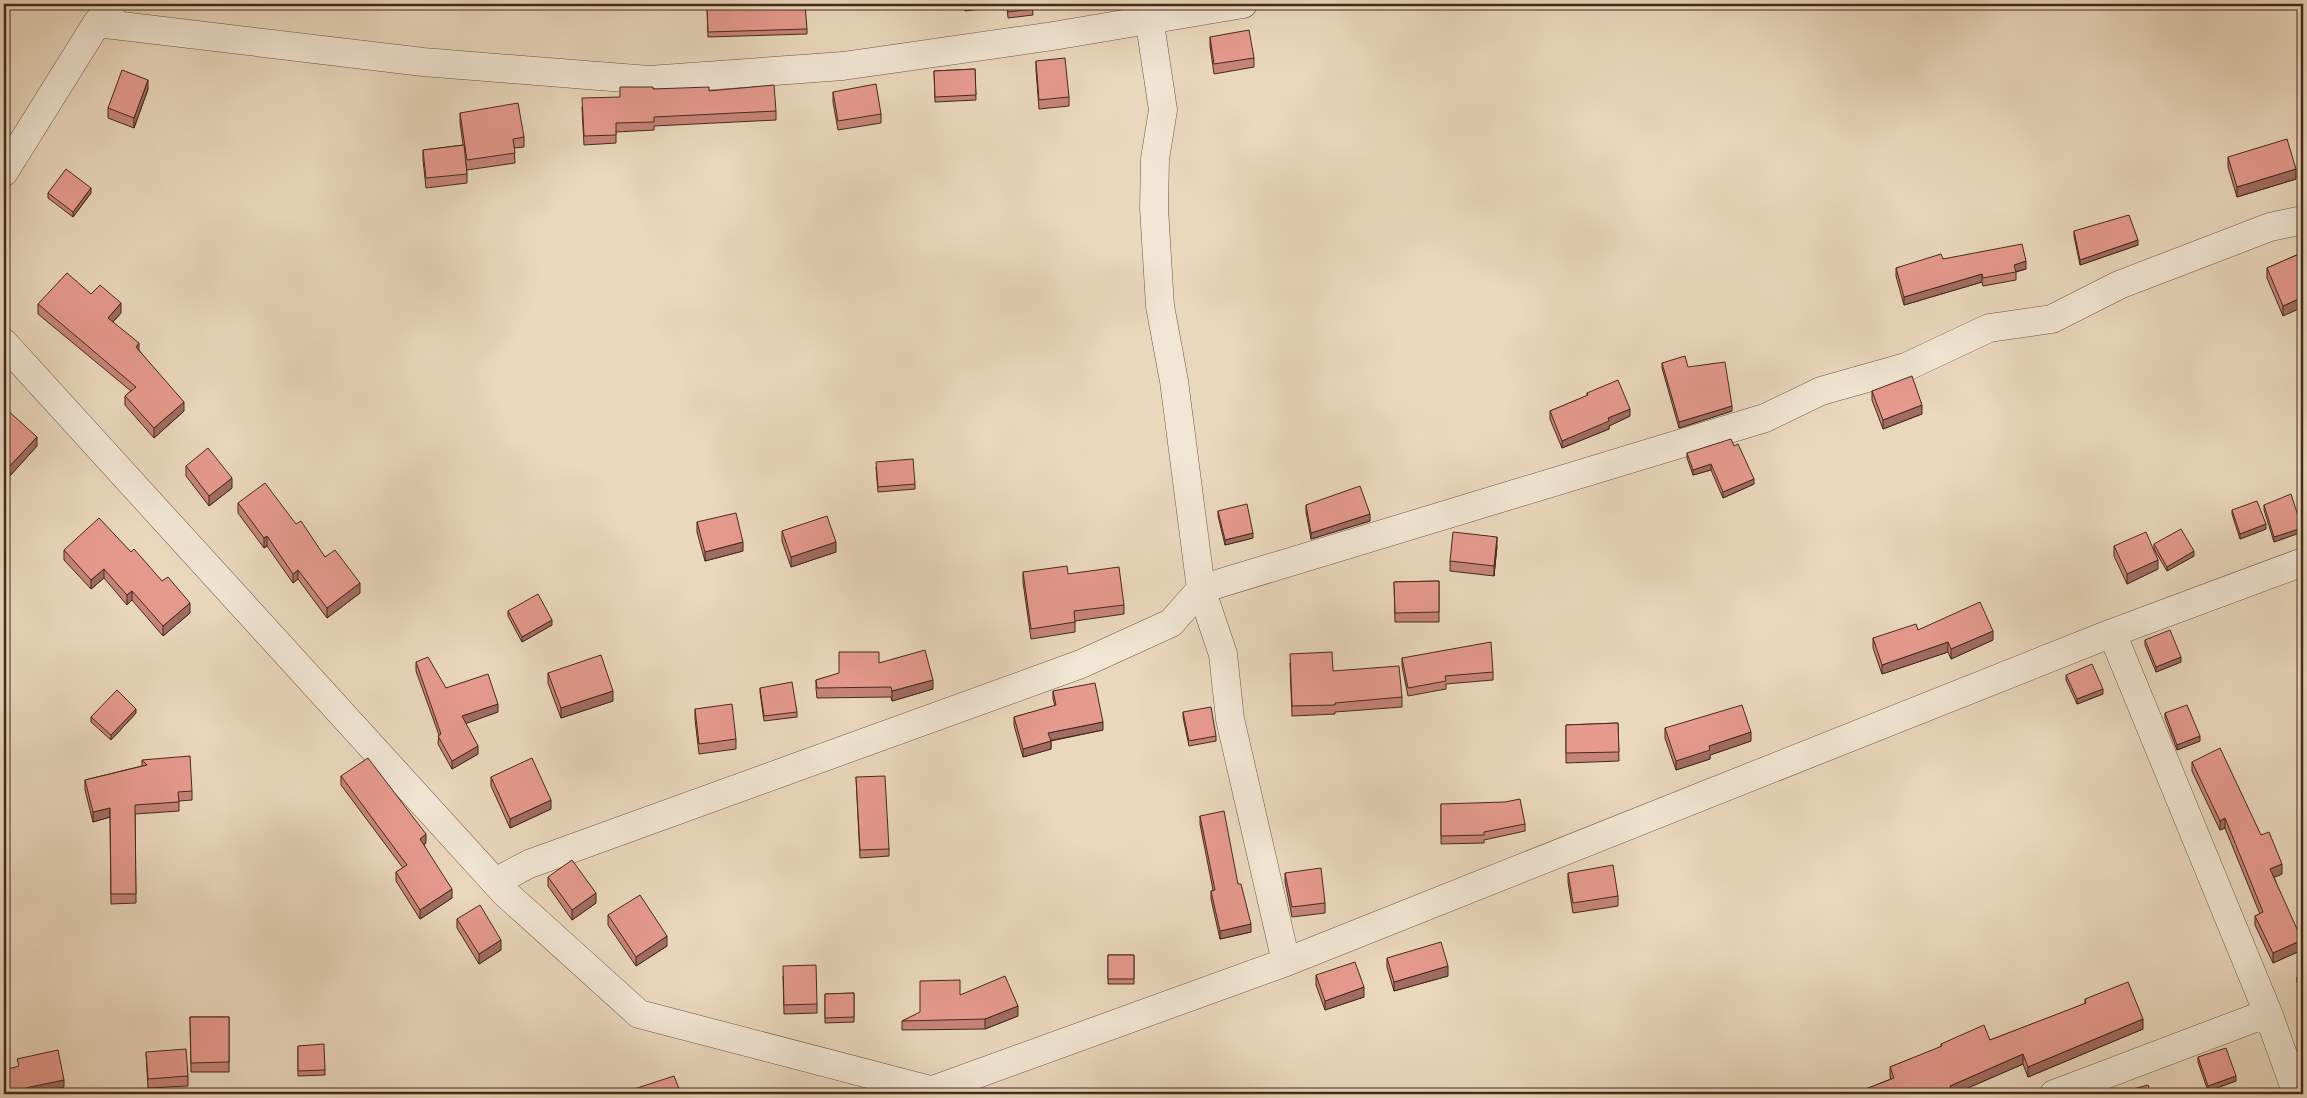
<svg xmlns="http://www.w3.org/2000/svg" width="2307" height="1098" viewBox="0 0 2307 1098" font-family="'Libre Caslon Text',serif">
	<rect width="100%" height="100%" fill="#ead8bd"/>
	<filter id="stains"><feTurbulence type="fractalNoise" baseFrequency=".004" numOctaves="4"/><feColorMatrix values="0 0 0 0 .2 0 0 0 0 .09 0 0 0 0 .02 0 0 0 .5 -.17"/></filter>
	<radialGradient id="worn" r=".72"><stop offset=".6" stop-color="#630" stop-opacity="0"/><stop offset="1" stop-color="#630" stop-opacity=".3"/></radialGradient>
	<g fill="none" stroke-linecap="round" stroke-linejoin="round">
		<g stroke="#6e5444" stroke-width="29">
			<path id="minor" d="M1147 4 1163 110 1155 159 1154 208 1160 306 1174 381 1201 589 1223 654 1230 719 1286 962
				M97 23 423 62 649 80 843 66 1053 36 1243 4
				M4 172 97 23 112 4
				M4 343 505 893 639 1014 934 1091 940 1094
				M2112 633 2268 1013 2297 1094
				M495 882 529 864 1081 664 1171 623 1201 589 1765 418 1821 391 1906 367 1989 328 2052 319 2119 285 2270 227 2303 220
				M922 1094 1286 962 2112 633 2303 562
				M2054 1094 2268 1013"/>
		</g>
		<use href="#minor" stroke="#f1e6d4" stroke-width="28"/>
	</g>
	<path fill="#c6847a" stroke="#45281c" d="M964 4H1033H1032L1033 15 1008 18 1007 6 965 11Z
		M707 7H736L807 29V34L708 37Z
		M1210 37 1254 58V67L1214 74 1210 46Z
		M1036 61 1069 97V106L1039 109 1036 70Z
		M975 69 976 100 935 102 934 71Z
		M148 89 134 128 108 118V108Z
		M653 89 709 91 776 111V120L654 126V130L616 132V143L584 145 582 107Z
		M833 92 881 114V123L838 130 833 102Z
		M460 113 524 137V147L514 148 515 163 467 170 465 159 467 174V183L426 188 423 160V150L463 145 460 122Z
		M2228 157 2296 179 2237 197 2228 167Z
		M48 193H91L73 217 48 198Z
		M2074 231 2138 245 2080 265 2074 236Z
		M2299 254 2283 316 2267 278V268Z
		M1943 259 2026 269 2016 272V280L1983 286 1982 282 1904 305 1896 276V268Z
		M91 294 121 313 113 322 139 350 184 411 154 438 125 405V396L131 391 38 314V304Z
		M1662 363 1688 367 1732 411 1679 428 1662 368Z
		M1872 391 1922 414 1883 429 1872 400Z
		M1587 393 1630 416 1609 426V429L1562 448 1550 419V411L1587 396Z
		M4 407 37 446 8 478 4 474Z
		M1734 446 1754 484 1723 498 1711 470 1693 475 1687 458V453Z
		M186 466 232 488 209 506 186 476Z
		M876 467 915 484V489L878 492Z
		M238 503 296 524 325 557 360 593 327 618 298 579 293 583 267 546 264 548 238 513Z
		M1306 505 1370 521 1311 539 1306 512Z
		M2264 505 2302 532 2274 542 2264 510Z
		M2232 510 2266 529 2240 539 2232 514Z
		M1218 511 1253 538 1225 545 1218 516Z
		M697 522 743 551 705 561 697 532Z
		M782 531 836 552 791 567 782 541Z
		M2154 544 2194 556 2167 571 2154 549Z
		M1497 546 1494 576 1450 571V561Z
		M2114 546 2158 569 2127 584 2114 556Z
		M64 550 131 552 162 581 190 613 163 636 132 600 127 605 104 578 91 589 64 560Z
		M1023 572 1068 574 1124 605V614L1075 621V632L1031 639 1023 582Z
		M1439 581V622H1395L1394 582Z
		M508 611 552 625 522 642 508 616Z
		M1918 630 1993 640 1951 659 1948 652 1882 674 1873 648V638Z
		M2145 640 2181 662 2156 672 2145 645Z
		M1402 658 1493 672V680L1446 684V689L1408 696 1402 666Z
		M416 662 446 688 498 712 465 723 478 754 452 769 438 744 439 735 416 671Z
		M879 663 933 689 892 701 891 697 817 698 816 689V680Z
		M1290 663 1333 671 1402 697V707L1335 712V714L1292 716Z
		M548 673 613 701 561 718 548 683Z
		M2066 675 2103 694 2077 704 2066 680Z
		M760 688 797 712V717L764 721 760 692Z
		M1053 691 1103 730 1051 741V749L1023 757 1014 725V717L1055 706 1053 699Z
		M695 709 736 739V749L699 754 695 719Z
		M1183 712 1216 736V741L1189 746 1183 717Z
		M136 713 111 740 91 722V717Z
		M2165 713 2200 741 2177 750 2165 718Z
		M1618 723 1619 761 1566 763V725Z
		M1665 728 1751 741 1710 755V759L1676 770 1665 738Z
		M142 760 192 791V800L179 801V811L135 814 136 903 111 904 110 817 93 822 85 790V780L142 766Z
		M2192 762 2261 835 2282 874 2274 877 2302 950 2273 963 2255 925V916L2260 914 2225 828 2220 830 2192 771Z
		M341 776 426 843 424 845 452 898 420 919 396 881V872L403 868 341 785Z
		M491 777 551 809 510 828 491 786Z
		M856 777 889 849V856L860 858Z
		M1441 804 1525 824V831L1484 840V843L1441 844Z
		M1200 816 1238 884 1251 932 1220 939 1211 899V891L1213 890 1200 824Z
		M1285 873 1325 903V913L1292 917 1285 882Z
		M1568 873 1618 896V906L1573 913 1568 882Z
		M548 877 596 903 572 920 548 886Z
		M608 915 667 946 636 966 608 925Z
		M457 919 501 950 479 964 457 928Z
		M1108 955H1134V984H1108Z
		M1387 958 1448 976 1394 991 1387 967Z
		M2303 974V996L2297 982V977Z
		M1316 975 1364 997 1325 1010 1316 985Z
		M783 976 817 1004V1013L784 1014Z
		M854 993V1022L825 1023V994Z
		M960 995 1018 1016 985 1029 902 1030V1021Z
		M2085 999 2143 1029 2028 1077 2023 1064 1954 1094H1853L1891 1079 1890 1077V1067L1941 1047V1044L1990 1040 2085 1004Z
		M190 1017H229V1072H191Z
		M298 1046 325 1070V1075L298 1076Z
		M146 1052 188 1076V1086L148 1088Z
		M2198 1057 2236 1081 2208 1091 2198 1062Z"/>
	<path fill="#a16c63" stroke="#45281c" d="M148 80V89L134 128V118Z
		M2296 169V179L2237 197V187Z
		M91 188V193L73 217V212Z
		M2138 240V245L2080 265V260Z
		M2026 261V269L2014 272V265Z
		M1982 274V282L1904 305V297Z
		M2303 297V307L2283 316V306Z
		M121 303V313L108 327V318Z
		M139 343V352L136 347Z
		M184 402V411L154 438V428Z
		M1922 405V414L1883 429V420Z
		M1732 406V411L1679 428V422Z
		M1630 409V416L1609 426V429L1562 448V441L1608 418Z
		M37 437V446L8 478V468Z
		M1711 464V470L1693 475V470Z
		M232 478V488L209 506V496Z
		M1754 479V484L1723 498V492Z
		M1370 514V521L1311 539V533Z
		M2266 524V529L2240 539V534Z
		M2302 528V532L2274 542V537Z
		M1253 533V538L1225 545V540Z
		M267 536V546L264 548V538Z
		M1497 537V546L1494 576V566Z
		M743 542V551L705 561V552Z
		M836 542V552L791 567V557Z
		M2194 551V556L2167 571V567Z
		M2158 560V569L2127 584V574Z
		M104 569V578L91 589V580Z
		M298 570V579L293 583V574Z
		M360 583V593L327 618V608Z
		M132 591V600L127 605V595Z
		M190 603V613L163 636V626Z
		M552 620V625L522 642V637Z
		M1993 631V640L1951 659V649Z
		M1948 642V652L1882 674V665Z
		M2181 657V662L2156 672V667Z
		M933 680V689L892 701V691Z
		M2103 689V694L2077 704V699Z
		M613 691V701L561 718V708Z
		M498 704V712L462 725V716Z
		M136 709V713L111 740V735Z
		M1103 722V730L1048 741V733Z
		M1751 732V741L1710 755V759L1676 770V761L1709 746Z
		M2200 736V741L2177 750V745Z
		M1051 741V749L1023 757V749Z
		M478 746V754L452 769V761Z
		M551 800V809L510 828V819Z
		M110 808V817L93 822V812Z
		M2225 818V828L2220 830V821Z
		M426 834V843L420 847V839Z
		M2282 864V874L2270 879V869Z
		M452 889V898L420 919V910Z
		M596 893V903L572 920V910Z
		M1251 924V932L1220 939V931Z
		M667 936V946L636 966V957Z
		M501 940V950L479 964V954Z
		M2302 940V950L2273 963V953Z
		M1448 966V976L1394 991V982Z
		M1364 987V997L1325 1010V1001Z
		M1018 1006V1016L985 1029V1019Z
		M2143 1019V1029L2028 1077V1067Z
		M2023 1054V1064L1954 1094H1942L1950 1086Z
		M2236 1076V1081L2208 1091V1086Z
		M64 1080V1087L32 1094H6L30 1087Z"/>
	<path fill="#e69a8e" stroke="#45281c" d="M773 4H805L807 29 708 32 707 7 736 5V7Z
		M1007 4H1032L1033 9 1008 12Z
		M1249 30 1254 58 1214 64 1210 37Z
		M1065 58 1069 97 1039 100 1036 61Z
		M975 69 976 95 935 97 934 71Z
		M122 70 148 80 134 118 108 108Z
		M876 84 881 114 838 121 833 92Z
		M774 85 776 111 654 117V122L616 123V135L584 136 582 98 620 97V87H653V89L709 87V91Z
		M518 103 524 137 513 139 515 153 467 160 460 113Z
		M2287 139 2296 169 2237 187 2228 157Z
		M464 145 467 174 426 178 423 150Z
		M66 169 91 188 73 212 48 193Z
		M2129 215 2138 240 2080 260 2074 231Z
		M2022 244 2026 261 2014 265 2016 272 1983 278 1982 274 1904 297 1896 268 1941 254 1943 259Z
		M2299 254 2303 265V297L2283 306 2267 268Z
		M67 273 91 294 100 285 121 303 108 318 139 343 136 347 184 402 154 428 125 396 136 387 38 304Z
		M1685 356 1688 367 1725 362 1732 406 1679 422 1662 363Z
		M1912 376 1922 405 1883 420 1872 391Z
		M1618 380 1630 409 1608 418 1609 421 1562 441 1550 411 1588 395 1587 393Z
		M4 407 37 437 8 468 4 464Z
		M1731 439 1734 446 1738 444 1754 479 1723 492 1711 464 1693 470 1687 453Z
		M208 448 232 478 209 496 186 466Z
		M913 459 915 484 878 487 876 462Z
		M265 483 296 524 301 521 325 557 335 550 360 583 327 608 298 570 293 574 267 536 264 538 238 503Z
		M1360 486 1370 514 1311 533 1306 505Z
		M2291 494 2302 528 2274 537 2264 505Z
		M2257 501 2266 524 2240 534 2232 510Z
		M1247 504 1253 533 1225 540 1218 511Z
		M736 513 743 542 705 552 697 522Z
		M827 516 836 542 791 557 782 531Z
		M99 518 131 552 134 549 162 581 168 577 190 603 163 626 132 591 127 595 104 569 91 580 64 550Z
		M2181 529 2194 551 2167 567 2154 544Z
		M1453 532 1497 537 1494 566 1450 561Z
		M2146 532 2158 560 2127 574 2114 546Z
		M1067 566 1068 574 1119 567 1124 605 1074 611 1075 622 1031 629 1023 572Z
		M1439 581V612L1395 613 1394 582Z
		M538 594 552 620 522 637 508 611Z
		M1980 602 1993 631 1951 649 1948 642 1882 665 1873 638 1916 624 1918 630Z
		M2170 630 2181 657 2156 667 2145 640Z
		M1491 642 1493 672 1445 676 1446 681 1408 688 1402 658Z
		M925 650 933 680 892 691 891 687 817 688 816 680 839 673V652H879V663Z
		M1332 652 1333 671 1399 666 1402 697 1335 703V705L1292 706 1290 654Z
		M601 655 613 691 561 708 548 673Z
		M428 657 446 688 488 674 498 704 462 716 478 746 452 761 438 736 441 734 416 662Z
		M2092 664 2103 689 2077 699 2066 675Z
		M792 682 797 712 764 716 760 688Z
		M1095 683 1103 722 1048 733 1051 741 1023 749 1014 717 1056 705 1053 691Z
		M117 690 136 709 111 735 91 717Z
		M732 704 736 739 699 744 695 709Z
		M1742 705 1751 732 1709 746 1710 750 1676 761 1665 728Z
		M2187 705 2200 736 2177 745 2165 713Z
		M1211 707 1216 736 1189 741 1183 712Z
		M1618 723 1619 752 1566 753V725Z
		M2220 748 2261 835 2269 832 2282 864 2270 869 2302 940 2273 953 2255 916 2263 912 2225 818 2220 821 2192 762Z
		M190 756 192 791 178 792 179 802 135 805 136 894H111L110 808 93 812 85 780 147 765 142 760Z
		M368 758 426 834 420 839 452 889 420 910 396 872 407 865 341 776Z
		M532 758 551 800 510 819 491 777Z
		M885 776 889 849 860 850 856 777Z
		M1520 799 1525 824 1484 832V835L1441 836V804L1505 802Z
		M1224 811 1238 884H1241L1251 924 1220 931 1211 891 1215 890 1200 816Z
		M572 860 596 893 572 910 548 877Z
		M1613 865 1618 896 1573 903 1568 873Z
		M1321 868 1325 903 1292 907 1285 873Z
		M640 895 667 936 636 957 608 915Z
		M480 905 501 940 479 954 457 919Z
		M1441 942 1448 966 1394 982 1387 958Z
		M1108 955H1134V979H1108Z
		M1355 962 1364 987 1325 1001 1316 975Z
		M816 965 817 1004 784 1005 783 966Z
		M2303 974V991L2297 977Z
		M1005 976 1018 1006 985 1019 902 1021 920 1012V981L960 980V995Z
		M2128 982 2143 1019 2028 1067 2023 1054 1950 1086 1952 1091 1942 1094H1853L1894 1078 1890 1067 1942 1046 1941 1044 1984 1025 1990 1040 2086 1003 2085 999Z
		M854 993V1017L825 1018V994Z
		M190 1017H229V1062L191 1063Z
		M324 1044 325 1070 298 1071V1046Z
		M2226 1048 2236 1076 2208 1086 2198 1057Z
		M186 1049 188 1076 148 1079 146 1052Z
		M58 1050 64 1080 30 1087 6 1094H4V1070L19 1066 17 1059Z
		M674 1076 681 1094H632L631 1090Z
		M2148 1085 2151 1094H2122V1092Z"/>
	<rect width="2307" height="1098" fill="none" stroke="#ead8bd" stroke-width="20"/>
	<rect x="5" y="5" width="2297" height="1088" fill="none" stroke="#45281c" stroke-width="2.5"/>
	<rect x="10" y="10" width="2287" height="1078" fill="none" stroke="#45281c"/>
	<rect width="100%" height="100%" filter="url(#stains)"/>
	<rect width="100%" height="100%" fill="url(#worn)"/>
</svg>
